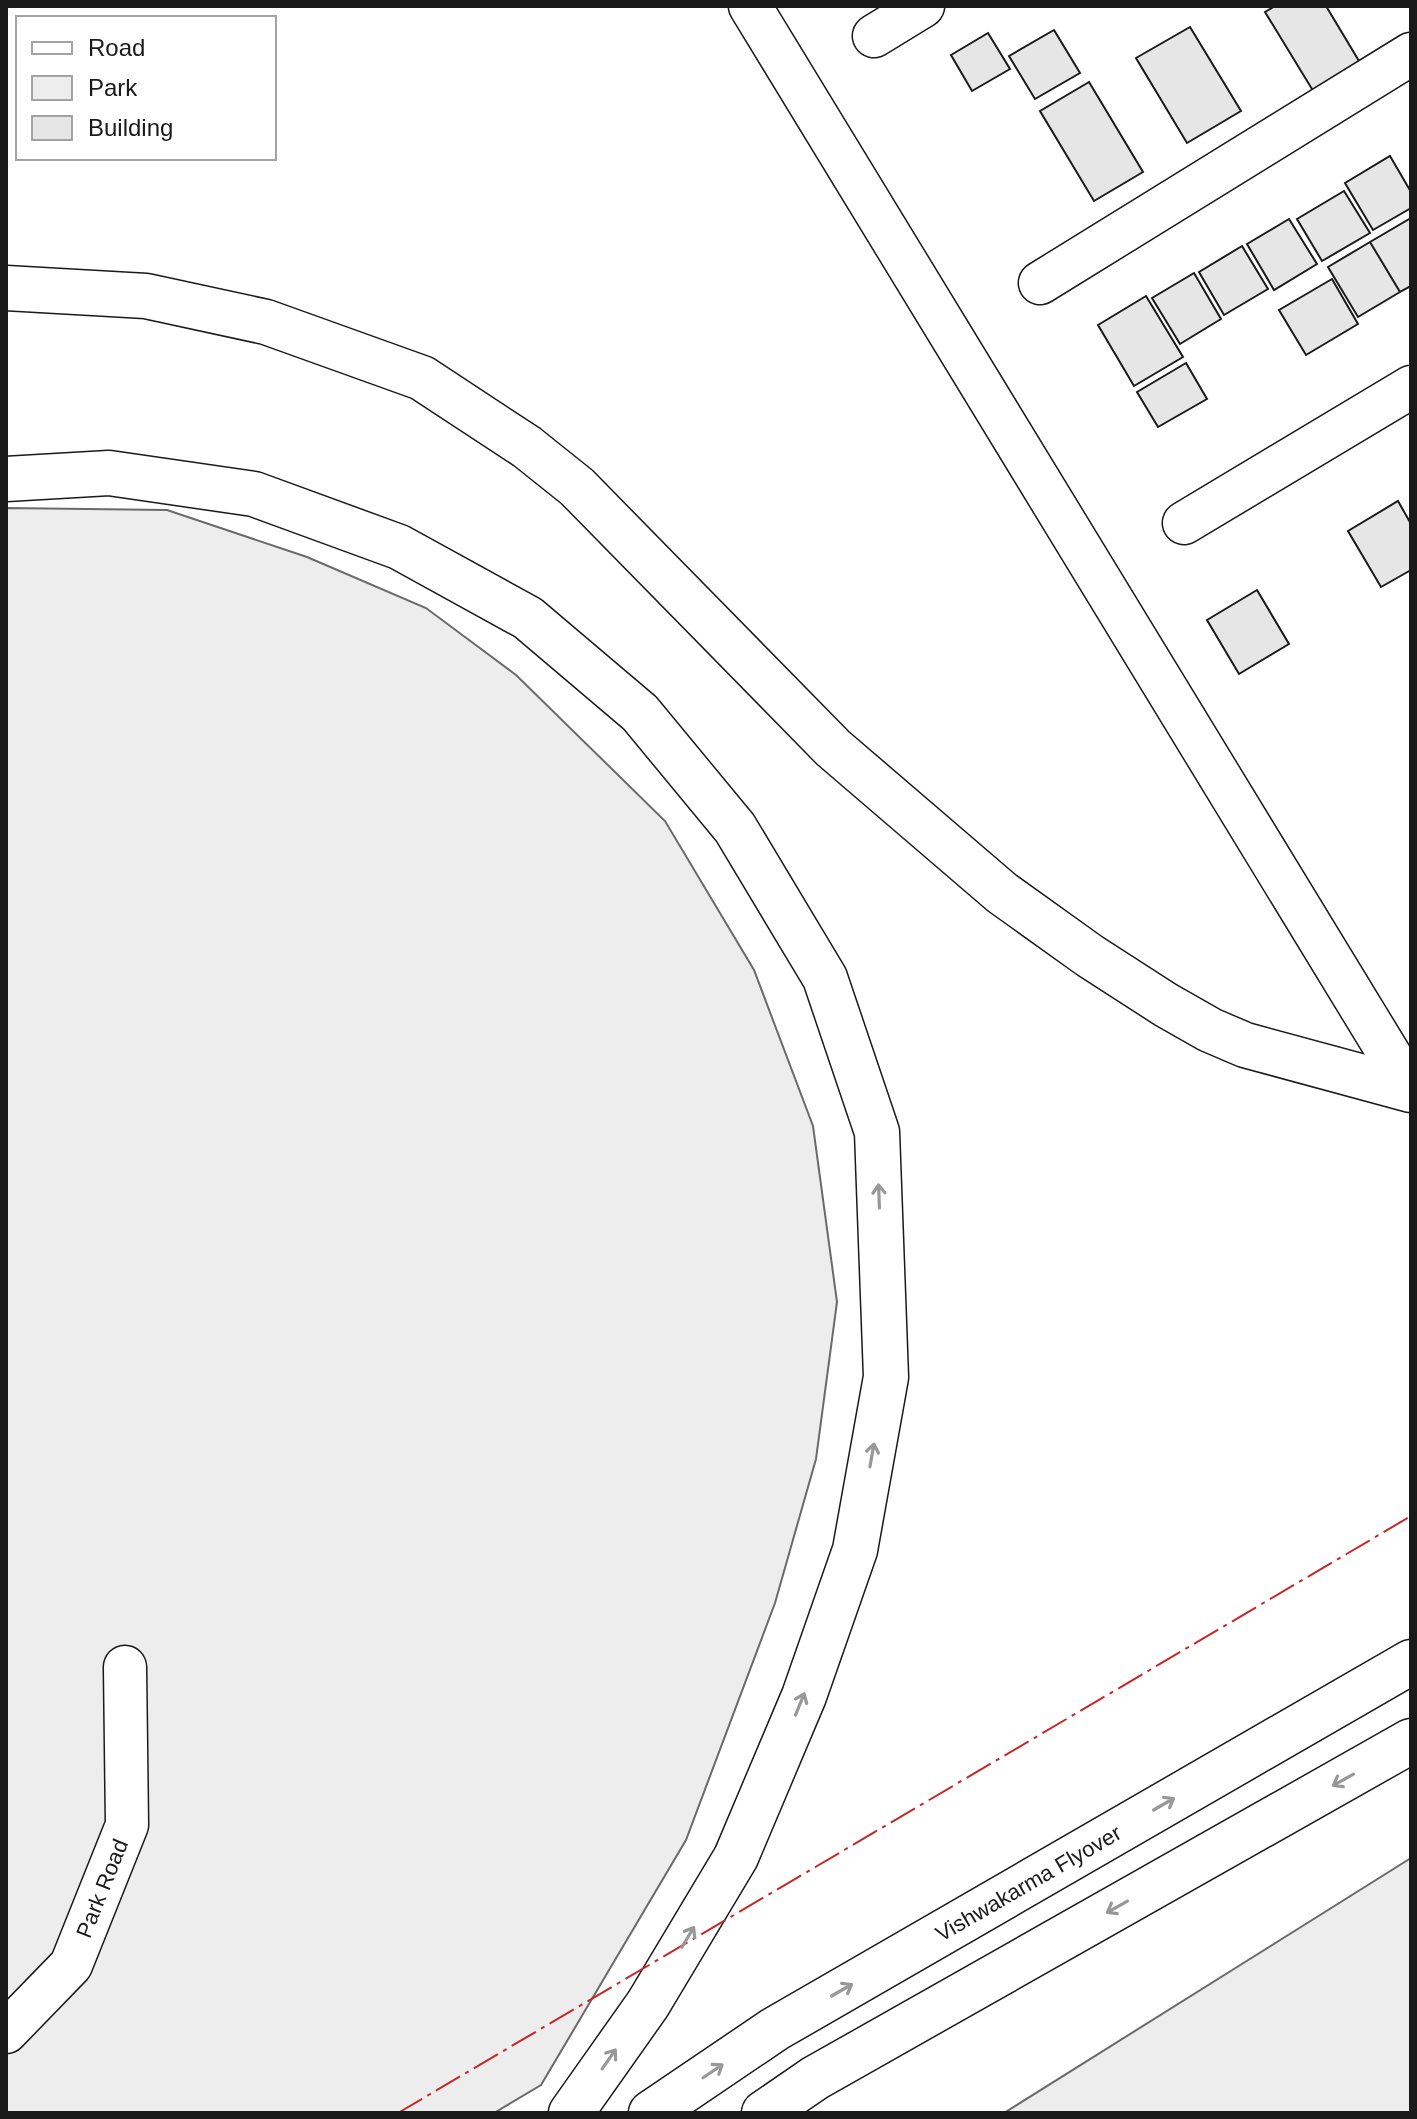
<svg xmlns="http://www.w3.org/2000/svg" width="1417" height="2119" viewBox="0 0 1417 2119" font-family="Helvetica,sans-serif">
	<rect width="100%" height="100%" fill="#fff"/>
	<path fill="#ededed" stroke="#6a6a6a" stroke-width="2" d="M6 508 167 510 307 557 426 608 516 675 665 821 754 970 813 1126 837 1302 816 1459 775 1603 686 1840 541 2085 494 2113H6Z
		M1411 1858V2113H1004Z"/>
	<path fill="#e6e6e6" stroke="#1a1a1a" stroke-width="2" d="M1275 6H1326L1362 66 1315 94 1265 12Z
		M1190 27 1241 111 1187 143 1136 58Z
		M1054 30 1080 73 1035 99 1009 56Z
		M988 33 1010 69 972 91 951 55Z
		M1089 82 1143 172 1094 201 1040 111Z
		M1390 156 1411 192V208L1373 230 1345 183Z
		M1344 191 1370 233 1322 261 1297 219Z
		M1411 218V286L1400 292 1370 242Z
		M1289 219 1317 264 1274 290 1247 244Z
		M1370 242 1400 292 1358 317 1328 267Z
		M1242 246 1268 289 1224 315 1199 272Z
		M1194 273 1221 319 1180 344 1152 298Z
		M1332 279 1358 324 1306 355 1279 310Z
		M1146 296 1183 357 1134 386 1098 325Z
		M1186 363 1207 399 1158 427 1137 392Z
		M1398 501 1411 524V570L1381 587 1348 531Z
		M1257 590 1289 644 1239 674 1207 620Z"/>
	<g fill="none" stroke-linecap="round" stroke-linejoin="round">
		<g stroke="#1a1a1a" stroke-width="45">
			<g id="minor">
				<path d="M750 6 1411 1090"/>
				<path d="M874 36 923 6"/>
				<path d="M1040 283 1411 54"/>
				<path d="M1184 523 1411 387"/>
				<path id="s1" d="M6 2032 71 1965 127 1825 125 1667"/>
			</g>
		</g>
		<g stroke="#1a1a1a" stroke-width="47">
			<g id="major">
				<path d="M6 288 146 296 266 322 422 378 527 447 577 487 833 748 1002 893 1090 956 1166 1005 1210 1030 1245 1045 1411 1090"/>
				<path d="M6 479 109 473 254 494 399 547 528 618 640 713 735 828 825 978 877 1132 886 1377 855 1550 804 1696 736 1857 648 2004 571 2113"/>
				<path id="s2" d="M651 2113 775 2029 1411 1662"/>
				<path d="M764 2113 815 2078 1411 1741"/>
			</g>
		</g>
		<use href="#minor" stroke="#fff" stroke-width="42"/>
		<use href="#major" stroke="#fff" stroke-width="44"/>
		<path stroke="#c62828" stroke-width="2" stroke-dasharray="28 6 4 6" stroke-linecap="butt" d="M398 2113 1411 1516"/>
	</g>
	<defs><path id="oneway-shaft" d="M-6 0H5M1.5-3L5.5 0L1.5 3" fill="none" stroke-width="1.6" stroke-linecap="round" stroke-linejoin="round" transform="scale(2)"/></defs>
	<g stroke="#989898">
		<use href="#oneway-shaft" transform="translate(879 1196) rotate(-92)"/>
		<use href="#oneway-shaft" transform="translate(872 1455) rotate(-80)"/>
		<use href="#oneway-shaft" transform="translate(800 1704) rotate(-68)"/>
		<use href="#oneway-shaft" transform="translate(1343 1780) rotate(151)"/>
		<use href="#oneway-shaft" transform="translate(1164 1804) rotate(-30)"/>
		<use href="#oneway-shaft" transform="translate(1117 1907) rotate(151)"/>
		<use href="#oneway-shaft" transform="translate(688 1937) rotate(-59)"/>
		<use href="#oneway-shaft" transform="translate(842 1990) rotate(-30)"/>
		<use href="#oneway-shaft" transform="translate(609 2059) rotate(-55)"/>
		<use href="#oneway-shaft" transform="translate(713 2071) rotate(-34)"/>
	</g>
	<g text-anchor="middle" stroke-width="6" stroke-linejoin="round" paint-order="stroke">
		<g font-size="22" fill="#1a1a1a" stroke="#fff">
			<text dy="8" stroke="none"><textPath href="#s2" startOffset="442">Vishwakarma Flyover</textPath></text>
			<text dy="8" stroke="none"><textPath href="#s1" startOffset="176">Park Road</textPath></text>
		</g>
	</g>
	<rect width="1417" height="2119" fill="none" stroke="#1a1a1a" stroke-width="16"/>
	<rect x="16" y="16" width="260" height="144" fill="#ffffff" stroke="#a3a3a3" stroke-width="2"/>
	<rect x="32" y="42" width="40" height="12" fill="#ffffff" stroke="#a3a3a3" stroke-width="2"/>
	<text x="88" y="56" font-size="24" fill="#1a1a1a">Road</text>
	<rect x="32" y="76" width="40" height="24" fill="#ededed" stroke="#a3a3a3" stroke-width="2"/>
	<text x="88" y="96" font-size="24" fill="#1a1a1a">Park</text>
	<rect x="32" y="116" width="40" height="24" fill="#e6e6e6" stroke="#a3a3a3" stroke-width="2"/>
	<text x="88" y="136" font-size="24" fill="#1a1a1a">Building</text>
</svg>
